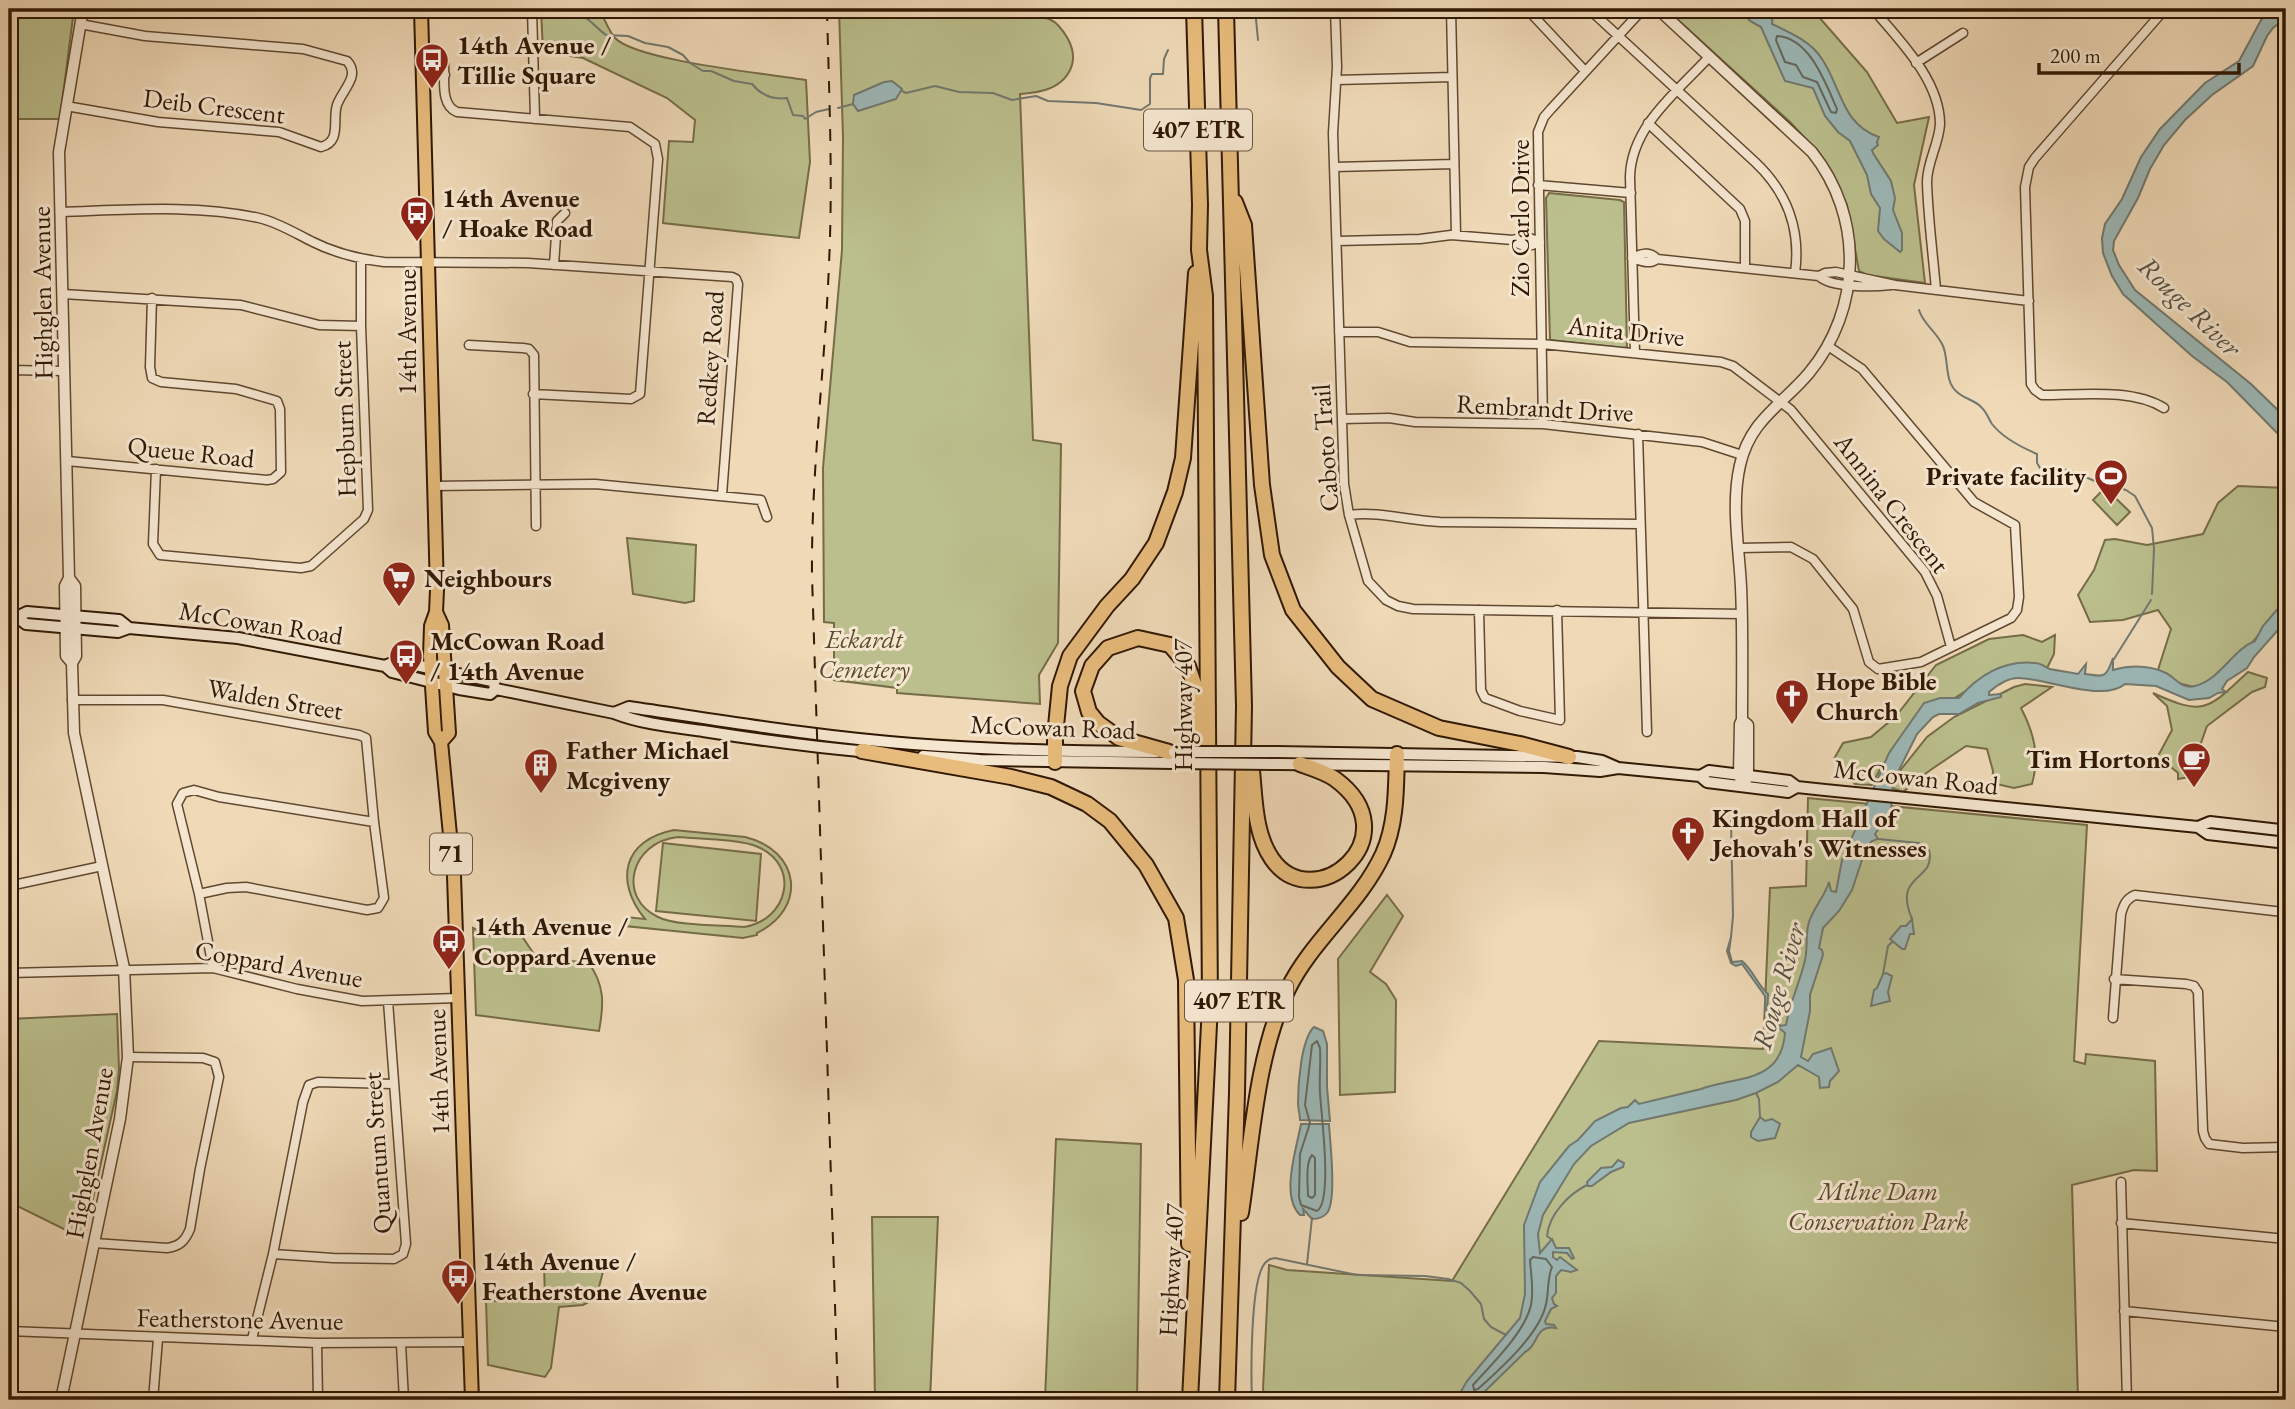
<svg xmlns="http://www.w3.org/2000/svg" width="2295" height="1409" viewBox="0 0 2295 1409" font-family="'EB Garamond',serif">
	<rect width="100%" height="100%" fill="#efd9b7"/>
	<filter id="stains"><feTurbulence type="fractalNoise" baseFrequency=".00286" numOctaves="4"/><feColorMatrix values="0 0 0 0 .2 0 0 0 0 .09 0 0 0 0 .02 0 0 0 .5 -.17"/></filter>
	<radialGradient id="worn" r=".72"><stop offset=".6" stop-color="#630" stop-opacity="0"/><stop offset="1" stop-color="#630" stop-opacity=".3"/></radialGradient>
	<path fill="#bbbf8d" stroke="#766c48" stroke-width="2" fill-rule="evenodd" d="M9 9H74L60 119H16L15 128H9Z
		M541 9H599C604 17 608 30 615 38 637 61 770 74 806 80L810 162 799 238 663 223 669 141 693 142 695 120 667 98 583 58 543 52Z
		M839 9H1017V13C1027 15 1040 16 1049 19 1057 22 1064 32 1068 39 1081 63 1067 85 1041 91 1034 93 1026 93 1020 94L1033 440 1061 444 1058 643 1039 675 1040 704 897 693V688L834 680V623L824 622 823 468 842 250 843 137Z
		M1666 9H1812L1867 72 1897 123 1929 117 1914 185 1925 283 1867 275 1859 271 1847 205 1832 172 1820 154 1791 123Z
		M1549 193 1620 200 1624 202 1627 347 1624 348 1550 340 1546 198Z
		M2238 486 2286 488V603L2251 644 2202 689 2178 683 2157 673 2171 629 2158 610 2123 620 2090 622 2078 595 2094 570 2105 540 2115 539 2147 545 2203 534 2218 503Z
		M2105 488 2130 512 2117 525 2093 500Z
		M627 538 696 545 694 601 685 603 633 594Z
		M2023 635 2042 642 2055 635 2054 654 2046 670 2025 665 1966 691 1950 701 1903 744 1881 767 1872 785 1855 784 1834 759 1843 743 1871 737 1896 716 1936 665 1989 639Z
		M2248 672 2267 678 2265 687 2252 692 2207 726 2189 777 2178 779V773L2158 756 2172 730 2167 706 2153 693C2205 717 2208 709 2248 672Z
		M2025 684 2052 687 2021 708C2034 733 2040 756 2032 784L2014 788 1992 783 1993 771 1987 749 1966 746 1929 771 1903 792 1892 788 1895 777 1927 737 1954 717 2014 687Z
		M1808 798 2087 825 2074 1061 2085 1064 2086 1054 2155 1061 2157 1171 2134 1170 2072 1185 2078 1400H1265L1263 1389 1269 1265 1287 1270 1452 1281 1599 1041 1763 1049 1770 888 1806 886Z
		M674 830 745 837C800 850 808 908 757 933V935L743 938 625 926 626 917 645 919C614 881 623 840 674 830ZM678 837C699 839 740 839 758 847 801 866 788 920 744 927 723 925 675 926 658 917 617 898 630 842 678 837Z
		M663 843 761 854 756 921 656 911Z
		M1387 895 1403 916 1370 972 1386 984 1396 1000 1395 1092 1340 1095 1338 959Z
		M473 928 488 936 517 929 538 960 588 962C605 985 604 1004 599 1031L476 1015Z
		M117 1014 119 1069 117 1091 84 1239 9 1202V1019Z
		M1056 1139 1141 1144 1137 1400H1045Z
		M872 1217H938L930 1400H875Z
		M544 1264 604 1268 596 1298 583 1305 559 1307 551 1368 545 1377 488 1365 486 1301 545 1300Z"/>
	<path fill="#9cb8b7" stroke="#71786f" stroke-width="2" d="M1740 9H1773L1772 24C1789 32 1812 42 1822 59 1841 87 1842 125 1879 137L1877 142 1878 145 1872 150 1873 153 1891 181 1895 198 1893 210 1902 233V250L1900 252 1884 239 1878 231 1880 208 1871 194 1867 175 1850 141 1838 132 1825 116 1813 88 1785 81 1761 27 1750 21Z
		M2273 9H2286V18L2273 28 2267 36 2253 66 2212 95 2185 120 2164 145 2150 169 2138 198 2114 241 2113 250 2119 265 2135 290 2251 384 2286 418V442L2227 382 2192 356 2123 294 2112 276 2103 253 2102 238 2105 224 2122 199 2141 157 2160 129 2205 83 2239 61 2261 20Z
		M892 81 902 89 896 99 858 111 853 104 854 95 884 82Z
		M2286 599V621L2254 657 2247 668 2227 681 2222 689 2226 692 2218 693 2209 698 2189 700 2156 686 2125 684C2103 703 2045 678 2018 678 2008 678 1996 686 1989 692V695L2001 694V697L1978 703 1959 714H1939L1933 717 1917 734 1893 782 1891 812 1875 834 1878 839 1872 841 1866 848 1852 890 1839 911 1823 928 1819 948 1822 950 1823 955 1810 995V1011L1801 1057 1808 1061 1813 1054 1831 1048 1839 1071 1830 1081 1829 1087 1820 1088 1819 1077 1798 1065 1778 1082 1756 1093 1736 1100 1629 1123 1591 1146 1574 1164 1543 1215 1538 1234 1540 1253 1552 1239 1556 1248H1569L1574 1258 1572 1259 1567 1253 1553 1252V1257L1557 1260 1560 1257 1577 1270 1571 1272 1561 1270 1556 1276V1293L1552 1298 1554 1304 1557 1306 1551 1309 1545 1321 1546 1324 1554 1325 1556 1328C1534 1324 1539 1346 1525 1352L1476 1400H1456L1467 1381 1520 1318 1525 1294 1524 1225 1540 1182 1569 1146 1578 1140 1595 1121 1621 1108 1628 1107 1635 1100 1639 1104 1701 1089C1736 1076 1781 1084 1785 1033L1779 1028 1774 1017 1765 1012V996L1742 964 1736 966 1731 963 1727 951 1731 937 1729 951 1732 962 1742 961C1753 970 1757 984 1768 994L1767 1010 1775 1014 1780 1026 1786 1025C1790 1002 1800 982 1805 960 1808 947 1805 934 1809 922 1814 907 1825 896 1829 882L1831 891 1836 892 1842 860 1889 753 1924 703 1940 698H1959C1979 675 2004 660 2035 663 2041 663 2045 667 2050 669 2059 671 2069 672 2078 674L2086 664 2085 674C2105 677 2106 678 2113 658V670C2131 665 2149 665 2166 673 2176 678 2182 690 2195 686 2221 679 2232 650 2255 641L2263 626Z
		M1912 919 1914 934H1910L1905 949H1902L1890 939 1901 926H1906Z
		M1886 973 1892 976 1888 992 1890 1001 1871 1006 1874 990 1877 988 1883 974Z
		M1314 1027 1323 1031 1327 1044V1087L1330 1121 1300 1120C1300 1113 1298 1110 1298 1103 1298 1085 1301 1039 1314 1027Z
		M1760 1117 1765 1121 1772 1119 1780 1124 1775 1138 1758 1141 1751 1137V1132Z
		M1301 1124H1329C1330 1142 1337 1200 1327 1213 1323 1218 1318 1219 1312 1219L1303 1209 1304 1215H1300C1280 1196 1297 1147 1301 1124Z
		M1618 1160 1624 1163 1623 1167 1611 1172 1592 1186H1588L1587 1182 1601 1168 1612 1167Z"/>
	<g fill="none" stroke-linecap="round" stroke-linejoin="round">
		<path stroke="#66685d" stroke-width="2" d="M1777 36C1810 38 1826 84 1837 109L1836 113 1831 112 1817 82 1803 77 1796 65 1785 62 1776 40Z
			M1317 1041 1320 1048C1321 1063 1319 1078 1320 1093 1321 1113 1333 1201 1317 1211L1301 1205 1299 1197 1300 1154 1310 1123 1305 1105 1312 1045Z
			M1312 1155 1315 1158V1195L1312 1198 1308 1196C1308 1185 1305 1163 1312 1155Z
			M1533 1257 1546 1259 1552 1267C1547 1279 1549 1291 1546 1304 1540 1334 1500 1369 1478 1389L1474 1390 1473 1385C1492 1364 1525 1332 1531 1305 1534 1290 1531 1275 1530 1260Z"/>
		<path stroke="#71786f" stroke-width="2" d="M571 9 573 14C589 15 594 27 606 35L628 36 645 43 668 47 683 55 690 63 703 71H711L734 81 752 84C761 95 773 100 787 98L793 115 803 116 805 119 816 112 829 109
			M1255 9 1258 40
			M902 91 906 93 935 86 959 92 993 93 1012 100 1036 96 1048 101 1096 103 1141 110 1150 104V78L1152 74H1163L1164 59 1168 50
			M838 108 853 104
			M1919 310C1923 324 1937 332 1943 346 1949 360 1944 381 1957 392 1963 398 1974 400 1980 406 1987 412 1988 418 1992 424 2002 437 2023 448 2037 454V463L2040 468 2068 470 2095 481 2126 490 2135 496 2152 528 2154 549 2152 594
			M2114 659 2151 600
			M1731 820 1733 916 1731 937
			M1878 839 1919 843 1929 850C1937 882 1892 872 1912 919
			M1883 974 1888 946 1892 942
			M1756 1093 1759 1099 1760 1117
			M1551 1239 1547 1236C1549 1214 1569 1194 1587 1185
			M1307 1264 1312 1218
			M1252 1400C1251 1375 1250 1280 1265 1263 1269 1259 1270 1259 1275 1258L1357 1275 1425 1276 1448 1279 1461 1283 1470 1291 1481 1304 1484 1319 1491 1327 1506 1335"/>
		<g stroke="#604830" stroke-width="11">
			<path id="minor" d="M532 9 535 119
				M1335 9 1337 67 1333 133 1344 484 1349 515 1368 581 1386 600 1398 606 1413 609 1742 614
				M1451 9 1456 235
				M1527 9 1585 71
				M1589 9 1755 162C1787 192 1801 230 1795 273
				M1873 9C1899 40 1940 80 1940 124 1939 144 1927 162 1927 182 1928 218 1933 254 1936 290
				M1916 63 1963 33
				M444 64C445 80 440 105 457 112L630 127 655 144 658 159 640 394 631 399 533 394
				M423 73 445 75
				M1336 80 1452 77
				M66 106 158 122 279 132 321 147C342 142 332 120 337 105 342 90 361 76 347 61L303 49 145 36 80 24
				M1648 123 1740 209 1745 221V268
				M1334 167 1454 164
				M1538 185 1631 193
				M61 212C126 210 195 204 259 218 277 222 295 233 313 242 335 253 359 259 384 262L528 263 732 277 736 279 738 284 722 495
				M1513 240C1522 248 1529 247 1540 242
				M1337 241 1420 239 1451 235 1513 240C1523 236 1530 237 1540 242
				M1632 258C1641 261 1649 265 1657 259L1819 276 1825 273 1836 272 1895 285 2029 301
				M1632 258C1642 253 1649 251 1657 259
				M554 265 557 221 565 213
				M1819 276C1830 288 1874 287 1891 285
				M63 294 241 305 319 325 361 326
				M1339 332H1378L1410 342 1542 344 1721 362 1733 366 1791 410 1925 572 1937 596 1951 647
				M469 345 523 348 529 349 534 355 536 526
				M1635 353 1630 177C1631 126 1678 91 1710 56
				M9 370 64 371
				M2164 408C2132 388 2080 395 2042 395L2035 390 2031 384 2025 187 2029 167 2035 158 2165 9
				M1342 419 1389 418 1415 422 1543 424 1702 442 1742 455
				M1543 424 1538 132 1544 117 1551 109 1643 9
				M1638 434 1647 732
				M67 461 267 480 273 479 281 472 280 409 277 401 236 389 161 382 152 378 150 367 152 298
				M156 469 153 544 160 555 301 568 311 566 364 519 368 510 361 326V259
				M433 486 595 484 761 500 767 517
				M1349 515C1380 511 1409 521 1440 522L1640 524
				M1739 548 1791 547 1813 559 1853 609 1869 662 1878 669 1921 662 2011 618 2017 610 2019 597 2015 525 1974 502 1862 369 1828 346
				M1479 610 1481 690 1485 698 1520 711 1560 720 1557 610
				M72 700H163L359 735 366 738 374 822 384 898 378 908 367 910 246 887 227 888 199 894
				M2286 862 2283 912 2286 1050
				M9 886 102 866
				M213 968 199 894 177 804 183 793 194 790 219 797 374 822
				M9 973 213 968 297 989 362 1001 458 998
				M2114 979 2186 984 2194 986 2198 992 2203 1131 2205 1138 2209 1144 2243 1148 2286 1147
				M2113 1018 2121 914C2124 904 2126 899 2135 895L2283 912
				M2121 1182 2127 1400
				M2121 1223 2286 1239
				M94 1243 167 1248C180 1246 185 1241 190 1229L200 1169 219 1077 215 1062 203 1058 128 1057
				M273 1254 333 1258 394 1259 403 1254 406 1244 388 1001
				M2124 1311 2286 1327
				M9 1331 317 1343 471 1342
				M252 1339 273 1254 303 1102 309 1085 318 1082 393 1084
				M317 1343 318 1400
				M401 1344 404 1400
				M153 1400 158 1339"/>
		</g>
		<g stroke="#604830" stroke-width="13">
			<path id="tertiary" d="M1658 9 1812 152C1864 217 1862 309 1809 373 1782 405 1750 420 1740 465 1731 504 1739 547 1741 587 1743 631 1742 676 1742 720L1740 724 1739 775 1741 781
				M72 663 66 656 65 586 69 578 59 152 83 9
				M1742 720 1748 725V776L1745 782
				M61 1400 120 1119 128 1057 124 968 74 733 72 663 76 656 75 586 69 578"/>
		</g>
		<g stroke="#301803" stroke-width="14">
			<path id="secondary" d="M9 616 17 617 26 624 118 632 129 628 238 638 385 666 392 672 459 689 490 694 496 689 614 713C642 724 674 727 703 731 759 740 813 747 869 752
				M17 617 27 612 119 620 129 628
				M385 666 396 661 492 681 496 689
				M614 713 629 707C724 721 818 737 913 744 995 750 1076 752 1157 752
				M1277 752 1577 757 1602 761 1618 768
				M923 756 980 760 1173 763
				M1279 764 1544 767 1600 771 1618 768 1700 776 1707 782 1788 792 1797 787
				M1700 776 1709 771 1789 781 1797 787 1825 790 2198 827 2210 822 2280 830 2286 835
				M2198 827 2208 834 2278 842 2286 837"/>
		</g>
		<g stroke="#301803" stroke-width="16">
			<path id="primary" d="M421 9 437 590 436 612 431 626 430 656 435 732 441 742 454 876 472 1400
				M436 612 442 625 449 733 441 742"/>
		</g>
		<g stroke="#301803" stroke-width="18">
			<path id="motorway" d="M1226 9 1244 706 1237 1093 1227 1400
				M1235 202 1244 225 1262 485 1272 555 1293 610 1338 667 1372 699 1439 728 1520 744 1569 757
				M862 751 1011 777 1051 787 1087 804 1110 821 1146 865 1176 918 1186 980 1189 1244
				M1169 752 1119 738 1098 723 1089 712 1083 691 1092 666 1108 648 1138 638 1170 645 1188 666 1194 684 1201 728
				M1251 761C1255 792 1253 832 1272 859 1314 919 1413 836 1335 779 1325 772 1311 768 1300 764
				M1055 762V736L1060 686 1070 656 1107 606 1132 579 1156 543 1175 492 1183 458 1196 273
				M1241 1213C1252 1141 1256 1055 1288 989 1312 940 1360 904 1383 854 1397 823 1396 786 1397 754
				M1190 1400 1210 1005 1205 296 1199 250 1200 205 1194 9"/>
		</g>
		<use href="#minor" stroke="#f5e6d0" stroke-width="8"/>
		<use href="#tertiary" stroke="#f5e6d0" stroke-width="10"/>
		<use href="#secondary" stroke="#f5e6d0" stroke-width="10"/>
		<use href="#primary" stroke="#e8bc7c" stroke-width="12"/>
		<use href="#motorway" stroke="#e8bc7c" stroke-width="14"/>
		<path stroke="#301803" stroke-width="2" stroke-dasharray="12 12" stroke-linecap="butt" d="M827 9C829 94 833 179 829 264 825 368 811 471 812 576L838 1400"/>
		<g stroke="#301803" stroke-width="14" stroke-linecap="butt">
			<path id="secondary-bridge" d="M1174 752H1277
				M1173 763 1279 764"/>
		</g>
		<use href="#secondary-bridge" stroke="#f5e6d0" stroke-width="10"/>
	</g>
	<defs>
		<g id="bus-pin" transform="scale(1.75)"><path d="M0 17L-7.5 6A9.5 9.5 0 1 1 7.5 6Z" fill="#8f2418" stroke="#f5e6d0"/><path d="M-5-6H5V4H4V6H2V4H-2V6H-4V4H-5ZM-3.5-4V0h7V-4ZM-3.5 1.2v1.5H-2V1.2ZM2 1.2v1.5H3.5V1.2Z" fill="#fff"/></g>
		<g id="stadium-pin" transform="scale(1.75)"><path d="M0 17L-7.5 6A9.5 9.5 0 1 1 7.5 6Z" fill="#8f2418" stroke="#f5e6d0"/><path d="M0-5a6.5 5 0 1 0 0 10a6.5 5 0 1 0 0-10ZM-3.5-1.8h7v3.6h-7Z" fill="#fff"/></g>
		<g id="supermarket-pin" transform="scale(1.75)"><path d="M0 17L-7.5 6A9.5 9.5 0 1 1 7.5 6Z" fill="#8f2418" stroke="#f5e6d0"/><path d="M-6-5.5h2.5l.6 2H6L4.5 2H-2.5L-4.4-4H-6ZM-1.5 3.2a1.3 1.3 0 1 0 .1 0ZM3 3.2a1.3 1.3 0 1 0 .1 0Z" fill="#fff"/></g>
		<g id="church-pin" transform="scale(1.75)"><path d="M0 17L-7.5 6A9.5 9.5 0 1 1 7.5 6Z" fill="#8f2418" stroke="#f5e6d0"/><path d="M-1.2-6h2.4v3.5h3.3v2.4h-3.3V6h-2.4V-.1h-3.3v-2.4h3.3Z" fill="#fff"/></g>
		<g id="cafe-pin" transform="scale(1.75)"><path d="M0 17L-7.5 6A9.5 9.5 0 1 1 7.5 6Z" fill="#8f2418" stroke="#f5e6d0"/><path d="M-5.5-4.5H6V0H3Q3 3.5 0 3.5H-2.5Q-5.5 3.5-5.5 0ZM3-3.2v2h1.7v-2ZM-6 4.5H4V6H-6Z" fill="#fff"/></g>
		<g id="building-pin" transform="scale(1.75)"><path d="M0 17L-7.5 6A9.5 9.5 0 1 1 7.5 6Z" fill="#8f2418" stroke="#f5e6d0"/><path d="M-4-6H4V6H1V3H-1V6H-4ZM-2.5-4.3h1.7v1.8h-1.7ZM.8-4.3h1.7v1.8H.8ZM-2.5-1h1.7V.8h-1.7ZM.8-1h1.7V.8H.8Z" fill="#fff"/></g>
	</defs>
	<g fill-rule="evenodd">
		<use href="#bus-pin" x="432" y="60"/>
		<use href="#bus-pin" x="417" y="213"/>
		<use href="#stadium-pin" x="2111" y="476"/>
		<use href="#supermarket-pin" x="399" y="578"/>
		<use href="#bus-pin" x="406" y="656"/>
		<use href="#church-pin" x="1792" y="696"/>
		<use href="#cafe-pin" x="2194" y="759"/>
		<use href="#building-pin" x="541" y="765"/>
		<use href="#church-pin" x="1688" y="833"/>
		<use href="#bus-pin" x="449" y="941"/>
		<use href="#bus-pin" x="458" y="1276"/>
	</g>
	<g text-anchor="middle" stroke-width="6" stroke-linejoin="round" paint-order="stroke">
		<g fill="#f5e6d0" stroke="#6b5640" stroke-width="2">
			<rect x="1144" y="109.5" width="108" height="41" rx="5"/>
			<rect x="430" y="833.5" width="42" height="41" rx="5"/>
			<rect x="1185" y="980.5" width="108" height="41" rx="5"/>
		</g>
		<g font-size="24" font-weight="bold" fill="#301803">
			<text x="1198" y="138">407 ETR</text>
			<text x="451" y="862">71</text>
			<text x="1239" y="1009">407 ETR</text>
		</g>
		<g font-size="26" font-weight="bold" fill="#301803" stroke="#f5e6d0" text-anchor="start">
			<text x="457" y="54">14th Avenue /<tspan x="457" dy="30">Tillie Square</tspan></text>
			<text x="442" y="207">14th Avenue<tspan x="442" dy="30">/ Hoake Road</tspan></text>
			<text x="2086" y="485" text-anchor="end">Private facility</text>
			<text x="424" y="587">Neighbours</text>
			<text x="430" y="650">McCowan Road<tspan x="430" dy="30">/ 14th Avenue</tspan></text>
			<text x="1816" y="690">Hope Bible<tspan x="1816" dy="30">Church</tspan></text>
			<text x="566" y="759">Father Michael<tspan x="566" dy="30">Mcgiveny</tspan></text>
			<text x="2170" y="768" text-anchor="end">Tim Hortons</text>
			<text x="1712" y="827">Kingdom Hall of<tspan x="1712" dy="30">Jehovah's Witnesses</tspan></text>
			<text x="474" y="935">14th Avenue /<tspan x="474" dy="30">Coppard Avenue</tspan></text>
			<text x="482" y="1270">14th Avenue /<tspan x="482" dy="30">Featherstone Avenue</tspan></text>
		</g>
		<g font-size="26" fill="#301803" stroke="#f5e6d0">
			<text transform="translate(214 106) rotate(7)" y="9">Deib Crescent</text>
			<text transform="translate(1520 218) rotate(-90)" y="9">Zio Carlo Drive</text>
			<text transform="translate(42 293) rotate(-91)" y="9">Highglen Avenue</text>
			<text transform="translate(1626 331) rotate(6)" y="9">Anita Drive</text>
			<text transform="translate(407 332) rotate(-90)" y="9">14th Avenue</text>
			<text transform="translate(710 358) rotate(-86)" y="9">Redkey Road</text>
			<text transform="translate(1545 408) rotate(3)" y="9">Rembrandt Drive</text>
			<text transform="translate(344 419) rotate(-92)" y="9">Hepburn Street</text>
			<text transform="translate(1325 448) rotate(-94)" y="9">Caboto Trail</text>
			<text transform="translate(191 452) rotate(6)" y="9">Queue Road</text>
			<text transform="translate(1892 503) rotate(52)" y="9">Annina Crescent</text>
			<text transform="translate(261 623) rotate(9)" y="9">McCowan Road</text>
			<text transform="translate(275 699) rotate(10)" y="9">Walden Street</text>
			<text transform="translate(1183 705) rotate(-90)" y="9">Highway 407</text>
			<text transform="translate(1053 727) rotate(2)" y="9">McCowan Road</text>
			<text transform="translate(1916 777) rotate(6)" y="9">McCowan Road</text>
			<text transform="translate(279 964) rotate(10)" y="9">Coppard Avenue</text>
			<text transform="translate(438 1072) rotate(-92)" y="9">14th Avenue</text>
			<text transform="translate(89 1153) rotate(-80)" y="9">Highglen Avenue</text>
			<text transform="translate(377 1153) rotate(-94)" y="9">Quantum Street</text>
			<text transform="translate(1171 1270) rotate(-87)" y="9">Highway 407</text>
			<text transform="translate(240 1319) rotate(1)" y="9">Featherstone Avenue</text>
		</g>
		<g font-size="26" font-style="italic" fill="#5a4a2c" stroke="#f5e6d0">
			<text x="864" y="648">Eckardt<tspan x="864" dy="30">Cemetery</tspan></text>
			<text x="1878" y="1200">Milne Dam<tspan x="1878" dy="30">Conservation Park</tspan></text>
		</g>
		<g font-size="28" font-style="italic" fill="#565042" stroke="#f5e6d0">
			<text transform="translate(2190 306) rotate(44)" y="10">Rouge River</text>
			<text transform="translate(1778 986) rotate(-74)" y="10">Rouge River</text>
		</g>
	</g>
	<rect width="2295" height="1409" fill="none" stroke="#efd9b7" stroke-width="35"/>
	<rect x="10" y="10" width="2274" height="1388" fill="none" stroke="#301803" stroke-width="3.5"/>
	<rect x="18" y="18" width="2260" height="1374" fill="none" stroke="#301803" stroke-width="2"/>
	<path d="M2039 63v10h200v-10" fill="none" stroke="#301803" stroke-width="3.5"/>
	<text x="2050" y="63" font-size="21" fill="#301803" stroke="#f5e6d0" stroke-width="5" paint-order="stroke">200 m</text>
	<rect width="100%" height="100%" filter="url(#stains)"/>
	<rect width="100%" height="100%" fill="url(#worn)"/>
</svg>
